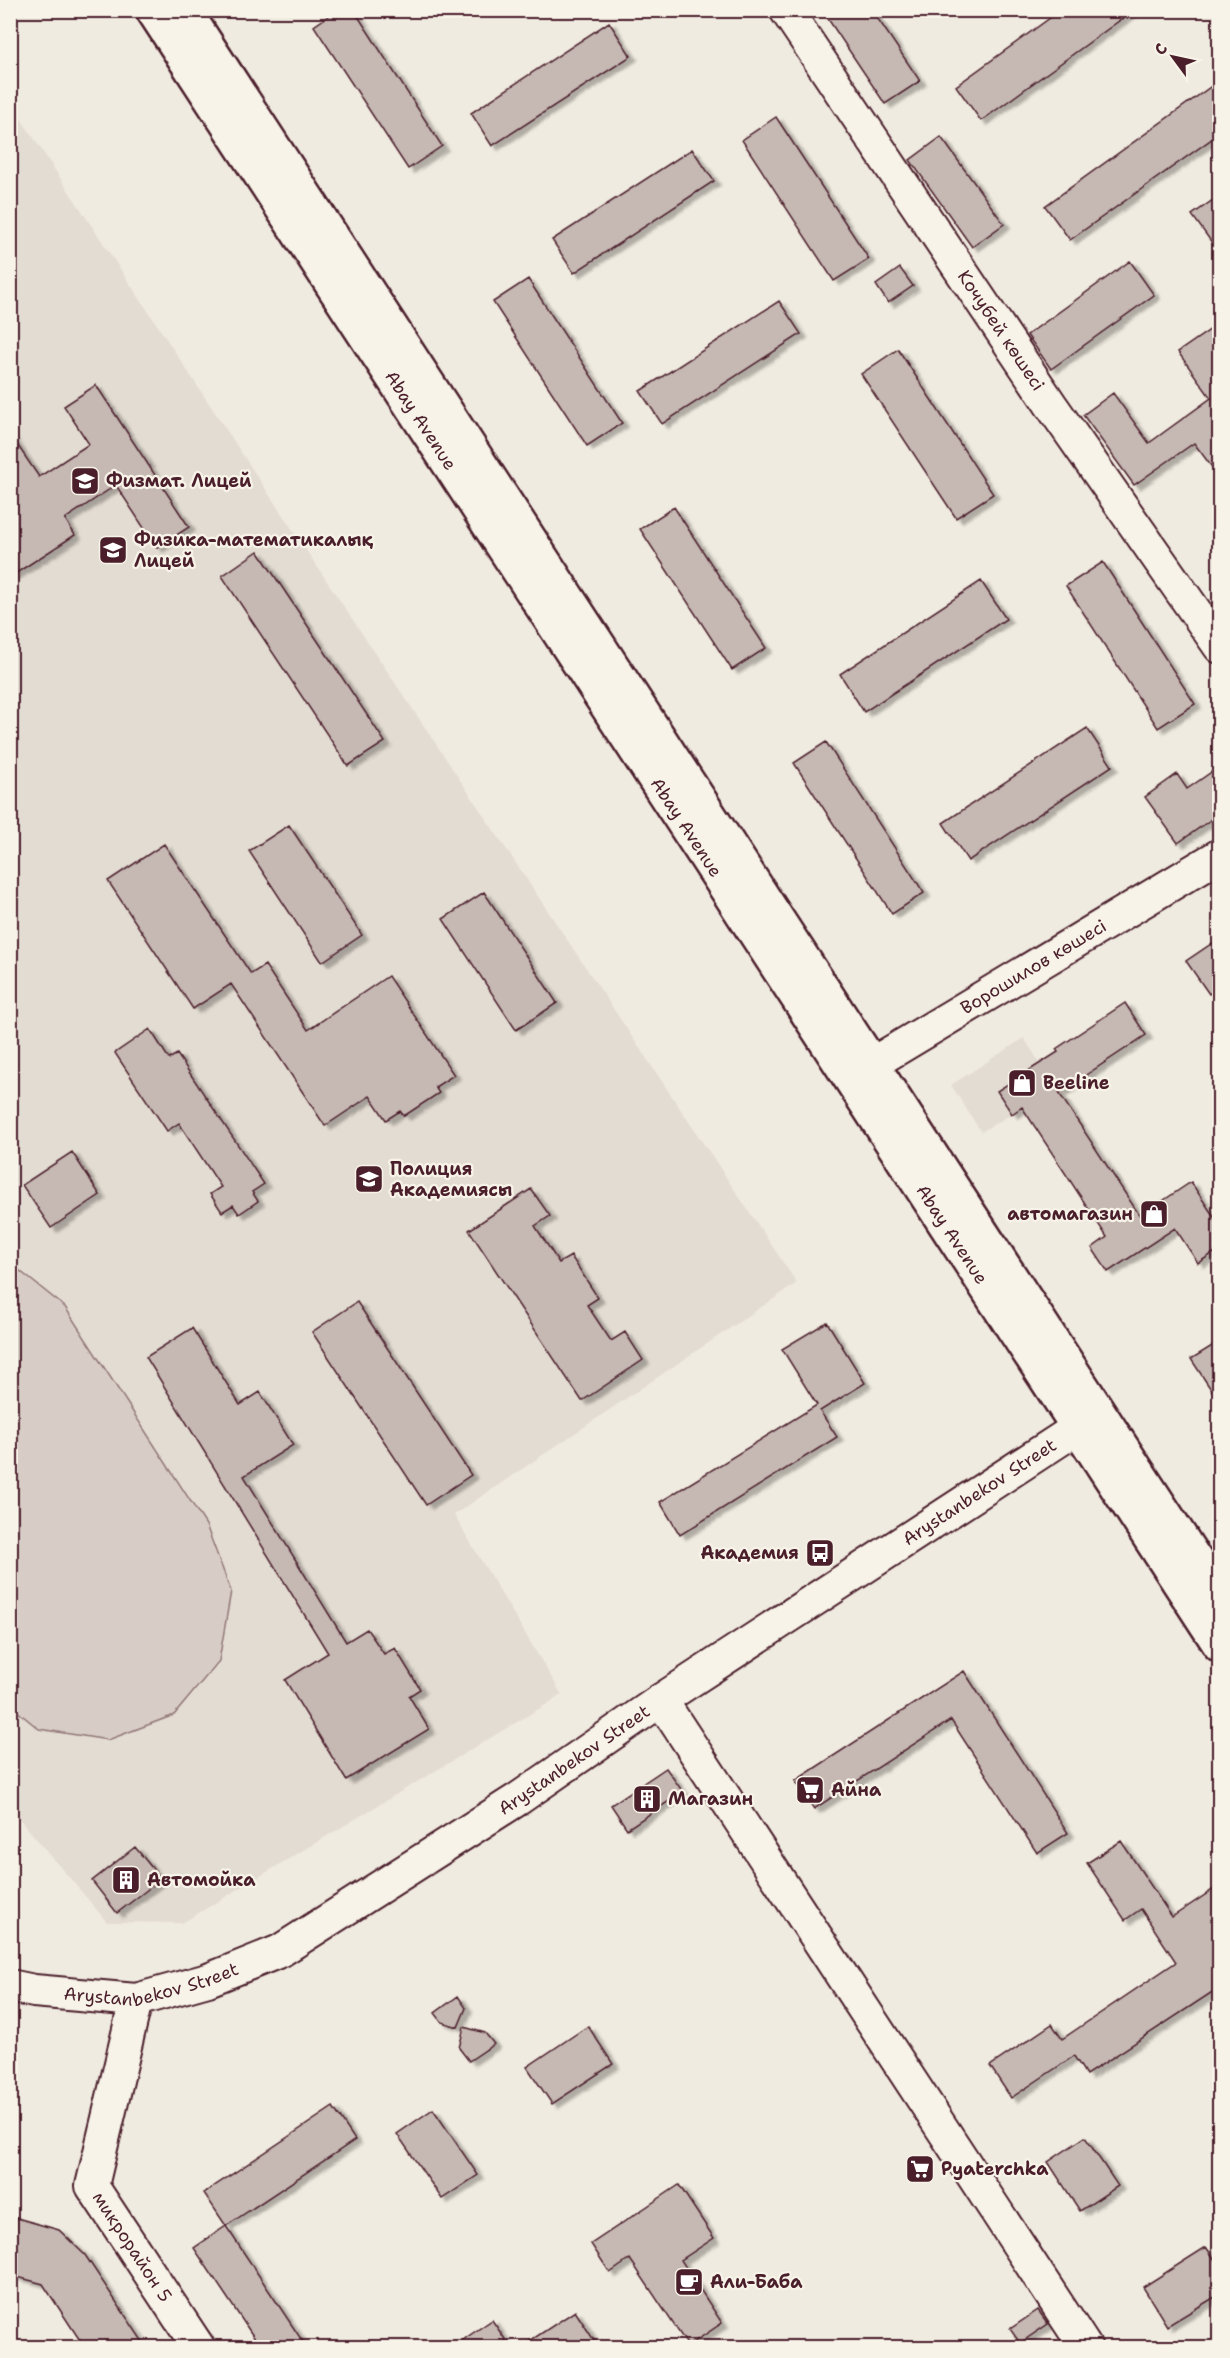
<svg xmlns="http://www.w3.org/2000/svg" width="1230" height="2358" viewBox="0 0 1230 2358" font-family="'Shantell Sans',sans-serif">
	<defs>
		<filter id="shadow"><feDropShadow dx="6" dy="4" stdDeviation="1.5" flood-color="#0004"/></filter>
	</defs>
	<rect width="100%" height="100%" fill="#f0ebe0"/>
	<filter id="ink" filterUnits="userSpaceOnUse"><feTurbulence type="fractalNoise" baseFrequency=".0167" numOctaves="2"/><feDisplacementMap in="SourceGraphic" scale="12" xChannelSelector="R" yChannelSelector="G"/><feConvolveMatrix kernelMatrix="1 2 1 2 8 2 1 2 1" color-interpolation-filters="sRGB"/></filter>
	<g filter="url(#ink)">
		<path fill="#e3dcd2" d="M10 102 278 508 797 1283 454 1515 562 1695 182 1923 107 1922 11 1809Z
			M1024 1038 1040 1063 997 1091 1012 1114 981 1132 951 1085Z"/>
		<path fill="#d8cdc6" stroke="#917678" stroke-width="1.5" d="M10 1263 65 1307 206 1525 231 1591 219 1661 174 1715 108 1740 39 1729 11 1706Z"/>
		<path fill="#c6b8b3" stroke="#4a1f2b" stroke-width="1.5" filter="url(#shadow)" d="M337 10H354L442 146 408 169 314 26Z
			M822 10H872L920 81 885 104Z
			M1061 10H1134L981 121 956 86Z
			M609 22 631 56 492 146 471 113Z
			M1220 80V133L1070 240 1045 206Z
			M776 117 869 259 834 281 742 140Z
			M941 137 1004 224 972 247 910 160Z
			M692 149 714 181 574 273 552 240Z
			M1220 195V254L1192 215Z
			M1130 261 1154 295 1051 369 1027 335Z
			M900 268 913 286 888 303 876 285Z
			M528 279 622 423 587 446 493 302Z
			M779 301 801 334 662 424 640 391Z
			M1220 323V478L1194 443 1134 485 1083 415 1113 393 1149 443 1211 398 1178 352Z
			M898 349 993 494 956 518 861 374Z
			M96 385 189 527 157 548 116 485 65 519 75 535 10 577V434L39 477 89 444 64 406Z
			M674 507 766 648 732 670 640 529Z
			M258 551 385 742 348 766 222 576Z
			M1103 562 1195 704 1158 728 1066 586Z
			M981 581 1006 619 864 712 840 674Z
			M1087 728 1112 766 968 861 943 823Z
			M826 742 924 893 892 914 794 763Z
			M1220 766V813L1178 843 1145 797 1177 774 1187 789Z
			M289 825 362 935 322 962 249 851Z
			M164 844 251 974 265 965 308 1030 388 976 454 1075 435 1087 439 1093 404 1116 400 1111 386 1120 370 1096 325 1126 231 984 193 1009 108 881Z
			M484 892 557 1003 516 1030 443 919Z
			M1220 938V987L1209 994 1186 961Z
			M1125 1003 1146 1035 1059 1093 1140 1216 1191 1182 1220 1226V1249L1198 1263 1175 1228 1108 1272 1092 1248 1107 1237 1022 1107 1012 1114 997 1091 1058 1052 1056 1049Z
			M150 1029 169 1059 177 1054 264 1184 252 1192 258 1201 239 1214 233 1205 222 1212 210 1194 221 1187 179 1123 167 1131 115 1053Z
			M72 1152 100 1195 51 1228 22 1185Z
			M531 1189 550 1216 535 1226 559 1263 571 1256 598 1298 587 1305 611 1341 625 1332 643 1360 582 1401 469 1230Z
			M357 1302 471 1475 426 1505 312 1332Z
			M827 1322 865 1383 820 1411 837 1437 680 1535 660 1502 817 1405 782 1349Z
			M192 1328 240 1405 260 1392 293 1445 244 1476 346 1642 367 1629 384 1654 395 1648 420 1689 409 1696 429 1729 346 1780 285 1680 328 1653 146 1357Z
			M1220 1341V1403L1191 1359Z
			M964 1671 1068 1833 1037 1853 951 1720 814 1809 795 1781Z
			M666 1768 683 1792 627 1829 611 1805Z
			M1121 1841 1172 1917 1220 1885V1987L1086 2075 1074 2056 1011 2098 990 2066 1052 2024 1062 2039 1176 1962 1141 1909 1125 1920 1087 1863Z
			M135 1847 161 1879 117 1913 92 1881Z
			M458 1996 466 2008 458 2027 442 2022 435 2013Z
			M588 2026 613 2064 552 2104 527 2067Z
			M464 2027 485 2033 494 2044 469 2061 459 2048Z
			M333 2107 355 2140 226 2226 204 2193Z
			M433 2109 478 2175 442 2199 397 2134Z
			M1085 2137 1118 2186 1080 2211 1048 2162Z
			M679 2185 714 2238 681 2260 722 2323 688 2346 630 2259 610 2273 591 2244Z
			M10 2216 59 2230 85 2255 147 2348H85L43 2284 10 2275Z
			M226 2226 307 2348H261L194 2248Z
			M1206 2247 1220 2267V2294L1167 2326 1143 2287Z
			M1038 2310 1048 2324 1020 2343 1010 2329Z
			M575 2311 599 2348H519Z
			M492 2320 511 2348H451Z"/>
		<g fill="none" stroke-linecap="round" stroke-linejoin="round">
			<g stroke="#4a1f2b" stroke-width="36">
				<g id="minor">
					<path id="s1" d="M786 10 1051 405 1220 647"/>
					<path id="s2" d="M850 1077 1220 855"/>
					<path d="M661 1700 1086 2348"/>
					<path id="s3" d="M10 1986 34 1991 136 2000 208 1980 280 1951 518 1799 661 1700 1099 1414"/>
					<path id="s4" d="M136 2000 92 2186 199 2348"/>
				</g>
			</g>
			<g stroke="#4a1f2b" stroke-width="38">
				<g id="major">
					<path id="s5" d="M153 10 1220 1645"/>
					<path d="M184 10 1220 1598"/>
				</g>
			</g>
			<use href="#minor" stroke="#f7f3e8" stroke-width="32"/>
			<use href="#major" stroke="#f7f3e8" stroke-width="33"/>
		</g>
	</g>
	<defs>
		<g id="school-square" transform="scale(1.5)"><rect x="-9" y="-9" width="18" height="18" rx="4" fill="#4a1f2b" stroke="#f7f3e8"/><path d="M0-5L7-2L0 1L-7-2ZM-4 1L0 2.5L4 1V4Q0 6-4 4Z" fill="#fff"/></g>
		<g id="shop-square" transform="scale(1.5)"><rect x="-9" y="-9" width="18" height="18" rx="4" fill="#4a1f2b" stroke="#f7f3e8"/><path d="M-5-2.5h2.3a2.7 3.5 0 0 1 5.4 0H5L5.5 6h-11ZM-1.5-2.5h3a1.5 2.3 0 0 0-3 0Z" fill="#fff"/></g>
		<g id="university-square" transform="scale(1.5)"><rect x="-9" y="-9" width="18" height="18" rx="4" fill="#4a1f2b" stroke="#f7f3e8"/><path d="M0-5L7-2L0 1L-7-2ZM-4 1L0 2.5L4 1V4Q0 6-4 4Z" fill="#fff"/></g>
		<g id="bus-square" transform="scale(1.5)"><rect x="-9" y="-9" width="18" height="18" rx="4" fill="#4a1f2b" stroke="#f7f3e8"/><path d="M-5-6H5V4H4V6H2V4H-2V6H-4V4H-5ZM-3.5-4V0h7V-4ZM-3.5 1.2v1.5H-2V1.2ZM2 1.2v1.5H3.5V1.2Z" fill="#fff"/></g>
		<g id="supermarket-square" transform="scale(1.5)"><rect x="-9" y="-9" width="18" height="18" rx="4" fill="#4a1f2b" stroke="#f7f3e8"/><path d="M-6-5.5h2.5l.6 2H6L4.5 2H-2.5L-4.4-4H-6ZM-1.5 3.2a1.3 1.3 0 1 0 .1 0ZM3 3.2a1.3 1.3 0 1 0 .1 0Z" fill="#fff"/></g>
		<g id="building-square" transform="scale(1.5)"><rect x="-9" y="-9" width="18" height="18" rx="4" fill="#4a1f2b" stroke="#f7f3e8"/><path d="M-4-6H4V6H1V3H-1V6H-4ZM-2.5-4.3h1.7v1.8h-1.7ZM.8-4.3h1.7v1.8H.8ZM-2.5-1h1.7V.8h-1.7ZM.8-1h1.7V.8H.8Z" fill="#fff"/></g>
		<g id="cafe-square" transform="scale(1.5)"><rect x="-9" y="-9" width="18" height="18" rx="4" fill="#4a1f2b" stroke="#f7f3e8"/><path d="M-5.5-4.5H6V0H3Q3 3.5 0 3.5H-2.5Q-5.5 3.5-5.5 0ZM3-3.2v2h1.7v-2ZM-6 4.5H4V6H-6Z" fill="#fff"/></g>
	</defs>
	<g fill-rule="evenodd">
		<use href="#school-square" x="85" y="481"/>
		<use href="#school-square" x="113" y="550"/>
		<use href="#shop-square" x="1022" y="1083"/>
		<use href="#university-square" x="369" y="1179"/>
		<use href="#shop-square" x="1154" y="1214"/>
		<use href="#bus-square" x="820" y="1553"/>
		<use href="#supermarket-square" x="810" y="1790"/>
		<use href="#building-square" x="647" y="1799"/>
		<use href="#building-square" x="126" y="1880"/>
		<use href="#supermarket-square" x="920" y="2169"/>
		<use href="#cafe-square" x="689" y="2282"/>
	</g>
	<g text-anchor="middle" stroke-width="4.5" stroke-linejoin="round" paint-order="stroke">
		<g font-size="18" fill="#4a1f2b" stroke="#f7f3e8">
			<text dy="6" stroke="none"><textPath href="#s1" startOffset="386">Кочубей көшесі</textPath></text>
			<text dy="6" stroke="none"><textPath href="#s5" startOffset="490">Abay Avenue</textPath></text>
			<text dy="6" stroke="none"><textPath href="#s5" startOffset="976">Abay Avenue</textPath></text>
			<text dy="6" stroke="none"><textPath href="#s2" startOffset="214">Ворошилов көшесі</textPath></text>
			<text dy="6" stroke="none"><textPath href="#s5" startOffset="1462">Abay Avenue</textPath></text>
			<text dy="6" stroke="none"><textPath href="#s3" startOffset="1116">Arystanbekov Street</textPath></text>
			<text dy="6" stroke="none"><textPath href="#s3" startOffset="630">Arystanbekov Street</textPath></text>
			<text dy="6" stroke="none"><textPath href="#s3" startOffset="144">Arystanbekov Street</textPath></text>
			<text dy="6" stroke="none"><textPath href="#s4" startOffset="264">микрорайон 5</textPath></text>
		</g>
		<g font-size="18" font-weight="bold" fill="#4a1f2b" stroke="#f7f3e8" text-anchor="start">
			<text x="106" y="487">Физмат. Лицей</text>
			<text x="134" y="546">Физика-математикалық<tspan x="134" dy="21">Лицей</tspan></text>
			<text x="1043" y="1089">Beeline</text>
			<text x="390" y="1175">Полиция<tspan x="390" dy="21">Академиясы</tspan></text>
			<text x="1133" y="1220" text-anchor="end">автомагазин</text>
			<text x="799" y="1559" text-anchor="end">Академия</text>
			<text x="831" y="1796">Айна</text>
			<text x="668" y="1805">Магазин</text>
			<text x="147" y="1886">Автомойка</text>
			<text x="941" y="2175">Pyaterchka</text>
			<text x="710" y="2288">Али-Баба</text>
		</g>
	</g>
	<rect width="1230" height="2358" fill="none" stroke="#f7f3e8" stroke-width="36"/>
	<rect x="18" y="18" width="1194" height="2322" fill="none" stroke="#4a1f2b" stroke-width="2" filter="url(#ink)"/>
	<g transform="translate(1173 57) rotate(303)" stroke="#f7f3e8" stroke-width="4.5" paint-order="stroke">
	<path d="M0-4.5L10 22L0 15L-10 22Z" fill="#4a1f2b"/>
	<text y="-9" font-size="16" font-weight="bold" text-anchor="middle" fill="#4a1f2b">С</text>
	</g>
</svg>
